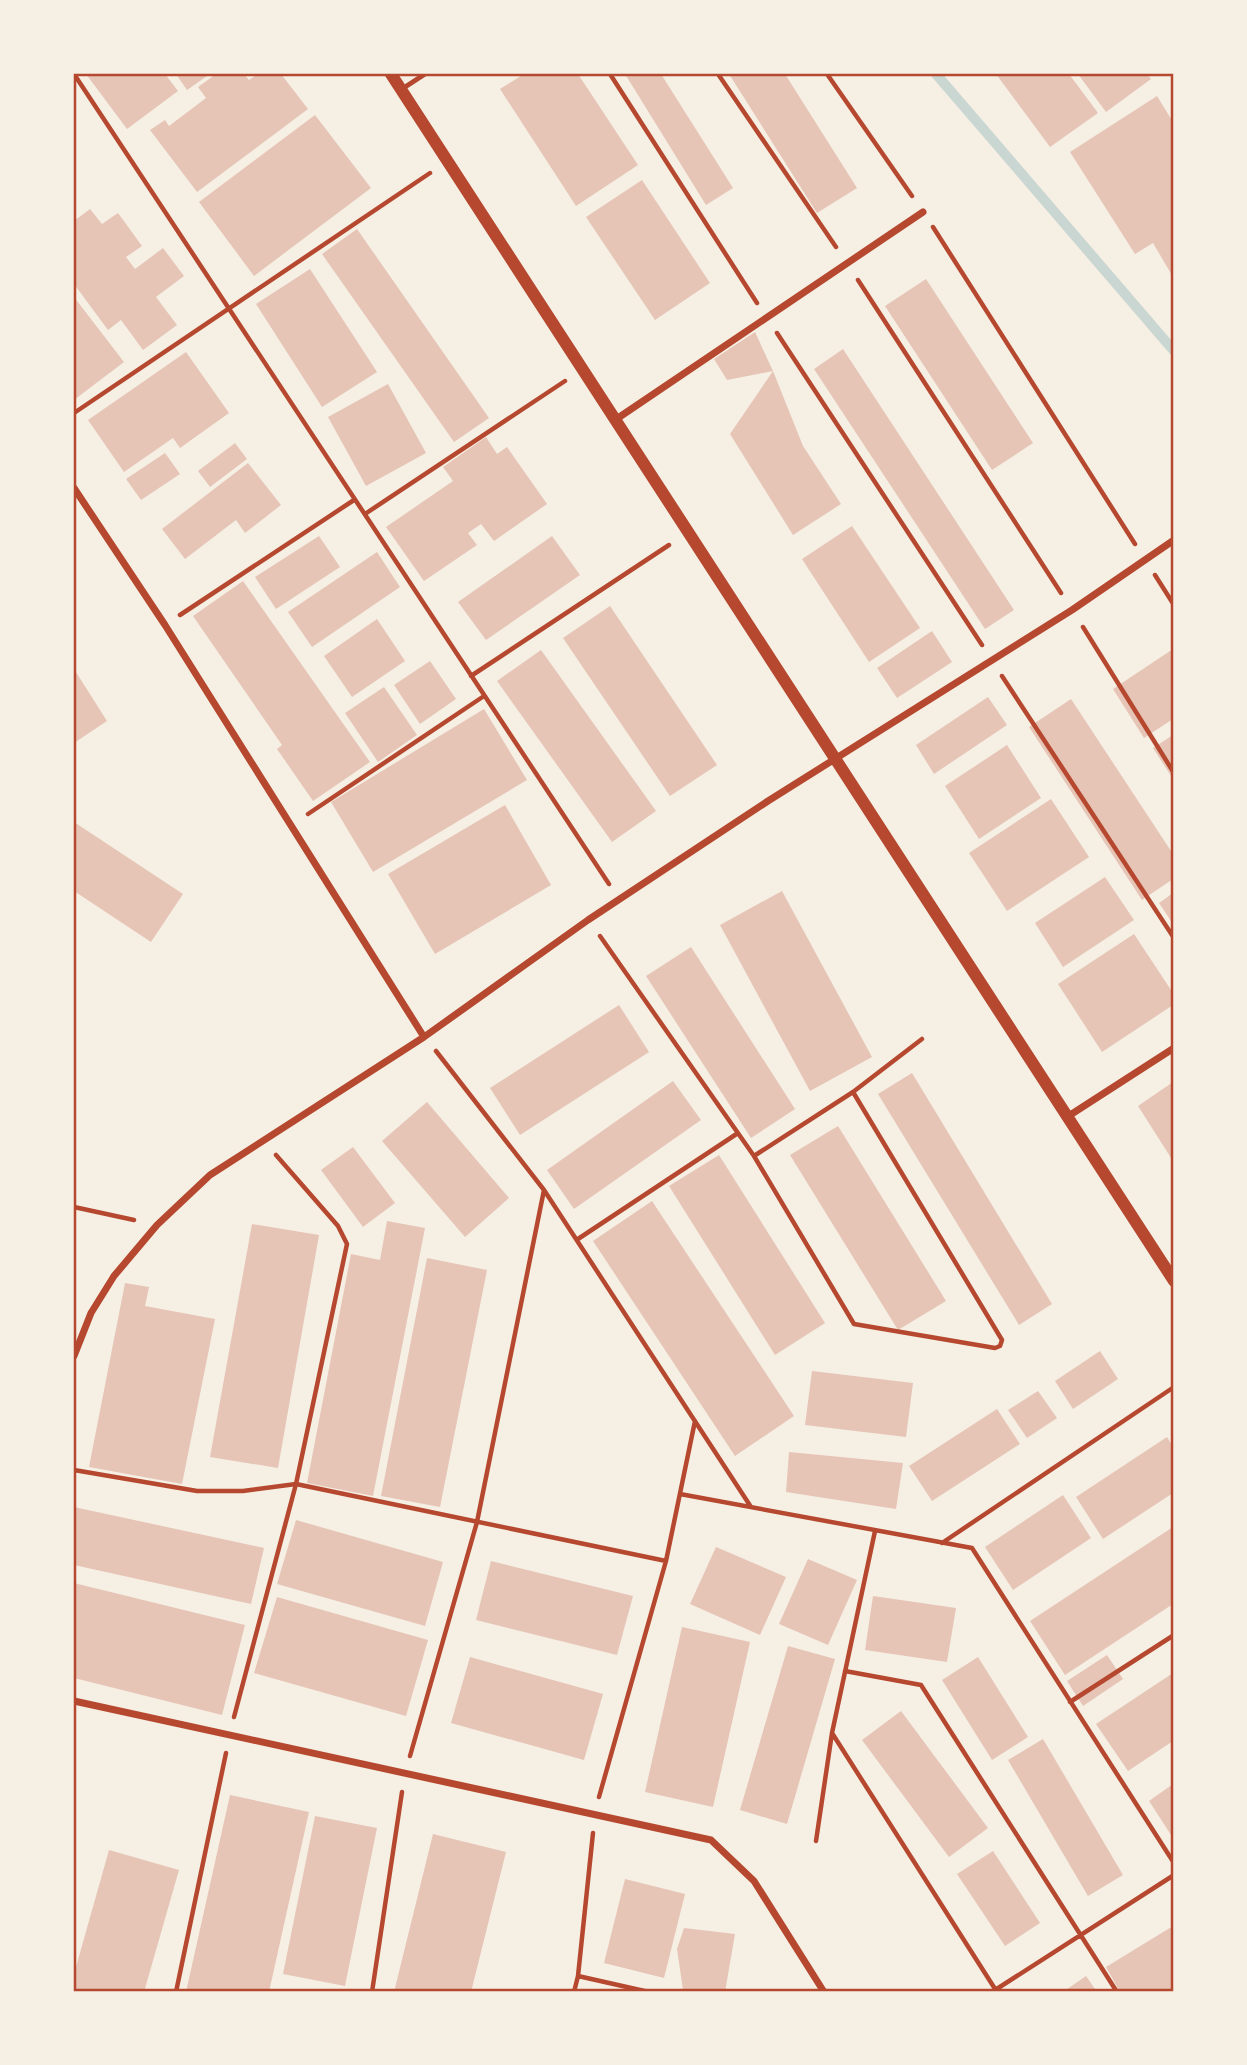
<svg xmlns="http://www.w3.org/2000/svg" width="1247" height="2065" viewBox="0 0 1247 2065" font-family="'Work Sans',sans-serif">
	<rect width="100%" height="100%" fill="#f6efe4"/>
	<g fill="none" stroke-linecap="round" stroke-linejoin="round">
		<path stroke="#c9d6d2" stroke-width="10" d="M936 74 1174 351"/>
	</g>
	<path fill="#e6c5b7" d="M86 74H165L178 91 127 129Z
		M176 74H210L187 90Z
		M216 74H244L249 80 258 74H281L308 109 197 192 150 130 165 120 169 126 206 98 198 87Z
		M524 74H578L638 165 576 206 500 89Z
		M625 74H661L733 188 706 205Z
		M729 74H785L857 188 817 213Z
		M996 74H1069L1098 113 1050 147Z
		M1078 74H1147L1151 79 1106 112Z
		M1157 96 1173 122V277L1153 243 1135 254 1070 152Z
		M315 115 371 188 254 276 199 202Z
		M642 180 710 283 655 320 586 217Z
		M90 209 102 224 118 213 142 246 126 257 135 269 163 248 184 276 156 297 177 325 143 350 121 320 108 330 74 284V221Z
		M357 229 489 418 454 442 322 254Z
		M310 269 377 372 322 407 256 304Z
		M926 279 1033 443 992 470 885 306Z
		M74 297 124 362 74 400Z
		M755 332 773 371 727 380 714 359Z
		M843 349 1014 610 985 629 814 369Z
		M186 352 229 413 180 448 173 438 124 472 88 420Z
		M773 371 803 446 841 504 793 535 730 434Z
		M388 384 426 453 366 486 328 417Z
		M486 437 497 454 507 447 547 504 494 541 481 524 468 533 477 545 424 581 386 527 453 481 443 467Z
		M235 443 247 459 210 487 198 471Z
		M165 453 180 474 141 500 126 479Z
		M248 463 281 505 245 533 236 520 185 559 162 529Z
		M852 526 920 628 869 662 802 559Z
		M319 536 340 567 276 609 255 577Z
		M552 536 580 575 486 640 458 602Z
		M377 552 400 587 312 647 288 612Z
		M243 581 370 762 313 801 277 749 282 745 193 616Z
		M610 606 717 765 670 796 563 638Z
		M377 619 405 661 352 697 324 656Z
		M932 631 952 662 897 698 877 668Z
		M1173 649V719L1144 738 1113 689Z
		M541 650 656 811 612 842 497 681Z
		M430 661 456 699 420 724 394 685Z
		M74 669 107 721 74 743Z
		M384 687 417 735 378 762 345 713Z
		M988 697 1007 725 934 774 916 745Z
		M1071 699 1173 854V879L1142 900 1029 727Z
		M484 709 527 780 373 872 331 802Z
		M1173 735V779L1153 748Z
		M1007 745 1041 798 979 839 945 786Z
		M1051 799 1089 857 1007 911 969 853Z
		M505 805 551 885 435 954 388 874Z
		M74 822 183 894 151 942 74 891Z
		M1105 877 1134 920 1063 967 1035 923Z
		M782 891 872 1057 810 1091 720 925Z
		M1173 893V924L1159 903Z
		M1134 934 1173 993V1005L1102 1052 1058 984Z
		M691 947 795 1109 751 1138 646 976Z
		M619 1005 649 1052 520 1135 490 1088Z
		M912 1073 1052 1304 1019 1325 878 1094Z
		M673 1081 701 1120 574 1209 547 1170Z
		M1173 1082V1161L1138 1106Z
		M427 1102 509 1198 465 1237 382 1141Z
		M838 1126 946 1301 898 1330 790 1155Z
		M353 1147 395 1203 363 1227 321 1170Z
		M719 1155 825 1323 775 1355 669 1186Z
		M652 1201 794 1416 735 1456 593 1241Z
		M387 1221 425 1228 373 1496 307 1483 351 1254 380 1260Z
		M252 1224 319 1235 278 1468 210 1457Z
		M427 1258 487 1270 440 1507 381 1496Z
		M125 1283 149 1287 145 1306 215 1319 182 1484 89 1467Z
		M1100 1351 1118 1379 1073 1409 1055 1381Z
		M812 1371 913 1383 906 1437 805 1425Z
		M1038 1391 1057 1418 1027 1438 1008 1410Z
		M997 1409 1020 1444 932 1501 909 1466Z
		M1167 1437 1173 1447V1493L1103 1539 1076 1497Z
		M789 1452 903 1463 896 1509 786 1492Z
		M1063 1495 1091 1538 1013 1590 985 1547Z
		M74 1507 264 1548 251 1604 74 1565Z
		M296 1520 443 1562 425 1626 277 1584Z
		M1173 1527V1604L1065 1675 1030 1621Z
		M716 1547 786 1577 760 1635 690 1604Z
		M808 1559 857 1580 828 1645 779 1624Z
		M491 1561 633 1596 617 1655 476 1620Z
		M74 1583 245 1625 222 1715 74 1678Z
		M873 1596 956 1608 947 1662 865 1650Z
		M277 1597 428 1640 406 1716 254 1673Z
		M682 1627 750 1642 713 1807 645 1792Z
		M788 1646 835 1659 787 1824 740 1810Z
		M1107 1655 1123 1679 1083 1706 1067 1681Z
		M470 1657 603 1694 584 1760 451 1723Z
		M978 1657 1028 1737 992 1760 942 1680Z
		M1173 1673V1741L1128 1771 1096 1724Z
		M901 1711 988 1828 949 1857 862 1740Z
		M1043 1739 1123 1875 1088 1896 1008 1760Z
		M1173 1784V1838L1149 1801Z
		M230 1795 309 1812 269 1992H186Z
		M315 1816 377 1828 345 1986 283 1974Z
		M433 1834 506 1852 471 1992H394Z
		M109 1850 179 1870 144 1992H74V1974Z
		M993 1851 1040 1923 1005 1946 957 1874Z
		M625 1879 685 1894 664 1978 604 1963Z
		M1173 1926V1992H1120L1106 1967Z
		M684 1928 735 1934 725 1992 683 1990 677 1949Z
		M1086 1976 1097 1992H1063Z"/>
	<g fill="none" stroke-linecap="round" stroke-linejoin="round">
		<path stroke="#b5482f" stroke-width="4.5" d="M74 74 609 884
			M610 74 757 303
			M718 74 836 247
			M827 74 912 196
			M933 227 1135 544
			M858 280 1061 593
			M777 333 982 645
			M74 413 430 173
			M365 514 565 381
			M1155 575 1174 605
			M180 615 354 500
			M1083 627 1174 773
			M471 676 669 545
			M1002 676 1174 938
			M308 814 484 696
			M600 936 754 1156 854 1324 995 1348 1000 1346 1002 1340 853 1092
			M436 1051 544 1190 751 1507
			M754 1156 853 1092 922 1039
			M74 1207 134 1220
			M578 1239 738 1133
			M74 1470 197 1491H243L296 1484 666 1561
			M680 1494 972 1548 1174 1863
			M942 1543 1174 1387
			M845 1671 921 1685 1117 1992
			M1070 1702 1174 1635
			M234 1717 296 1484 347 1244 338 1226 276 1155
			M832 1733 997 1992
			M410 1756 477 1522 544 1190
			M599 1797 666 1561 695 1421
			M816 1841 832 1733 875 1531
			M578 1976 649 1992
			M176 1992 226 1753
			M372 1992 402 1792
			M574 1992 578 1976 593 1833
			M992 1992 1174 1875"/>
		<path stroke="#b5482f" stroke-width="5" d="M402 89 425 74"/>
		<path stroke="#b5482f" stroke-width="7" d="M615 420 923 212
			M74 488 165 625 424 1037
			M1067 1117 1174 1048
			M74 1356 91 1313 114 1276 157 1225 210 1175 424 1037 588 920 768 801 1072 610 1174 540
			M74 1701 711 1840 754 1881 824 1992"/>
		<path stroke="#b5482f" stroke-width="12" d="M391 74 1174 1281"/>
	</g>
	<rect width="1247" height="2065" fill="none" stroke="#f6efe4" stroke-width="150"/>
	<rect x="75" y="75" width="1097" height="1915" fill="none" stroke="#b5482f" stroke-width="2.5"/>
</svg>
